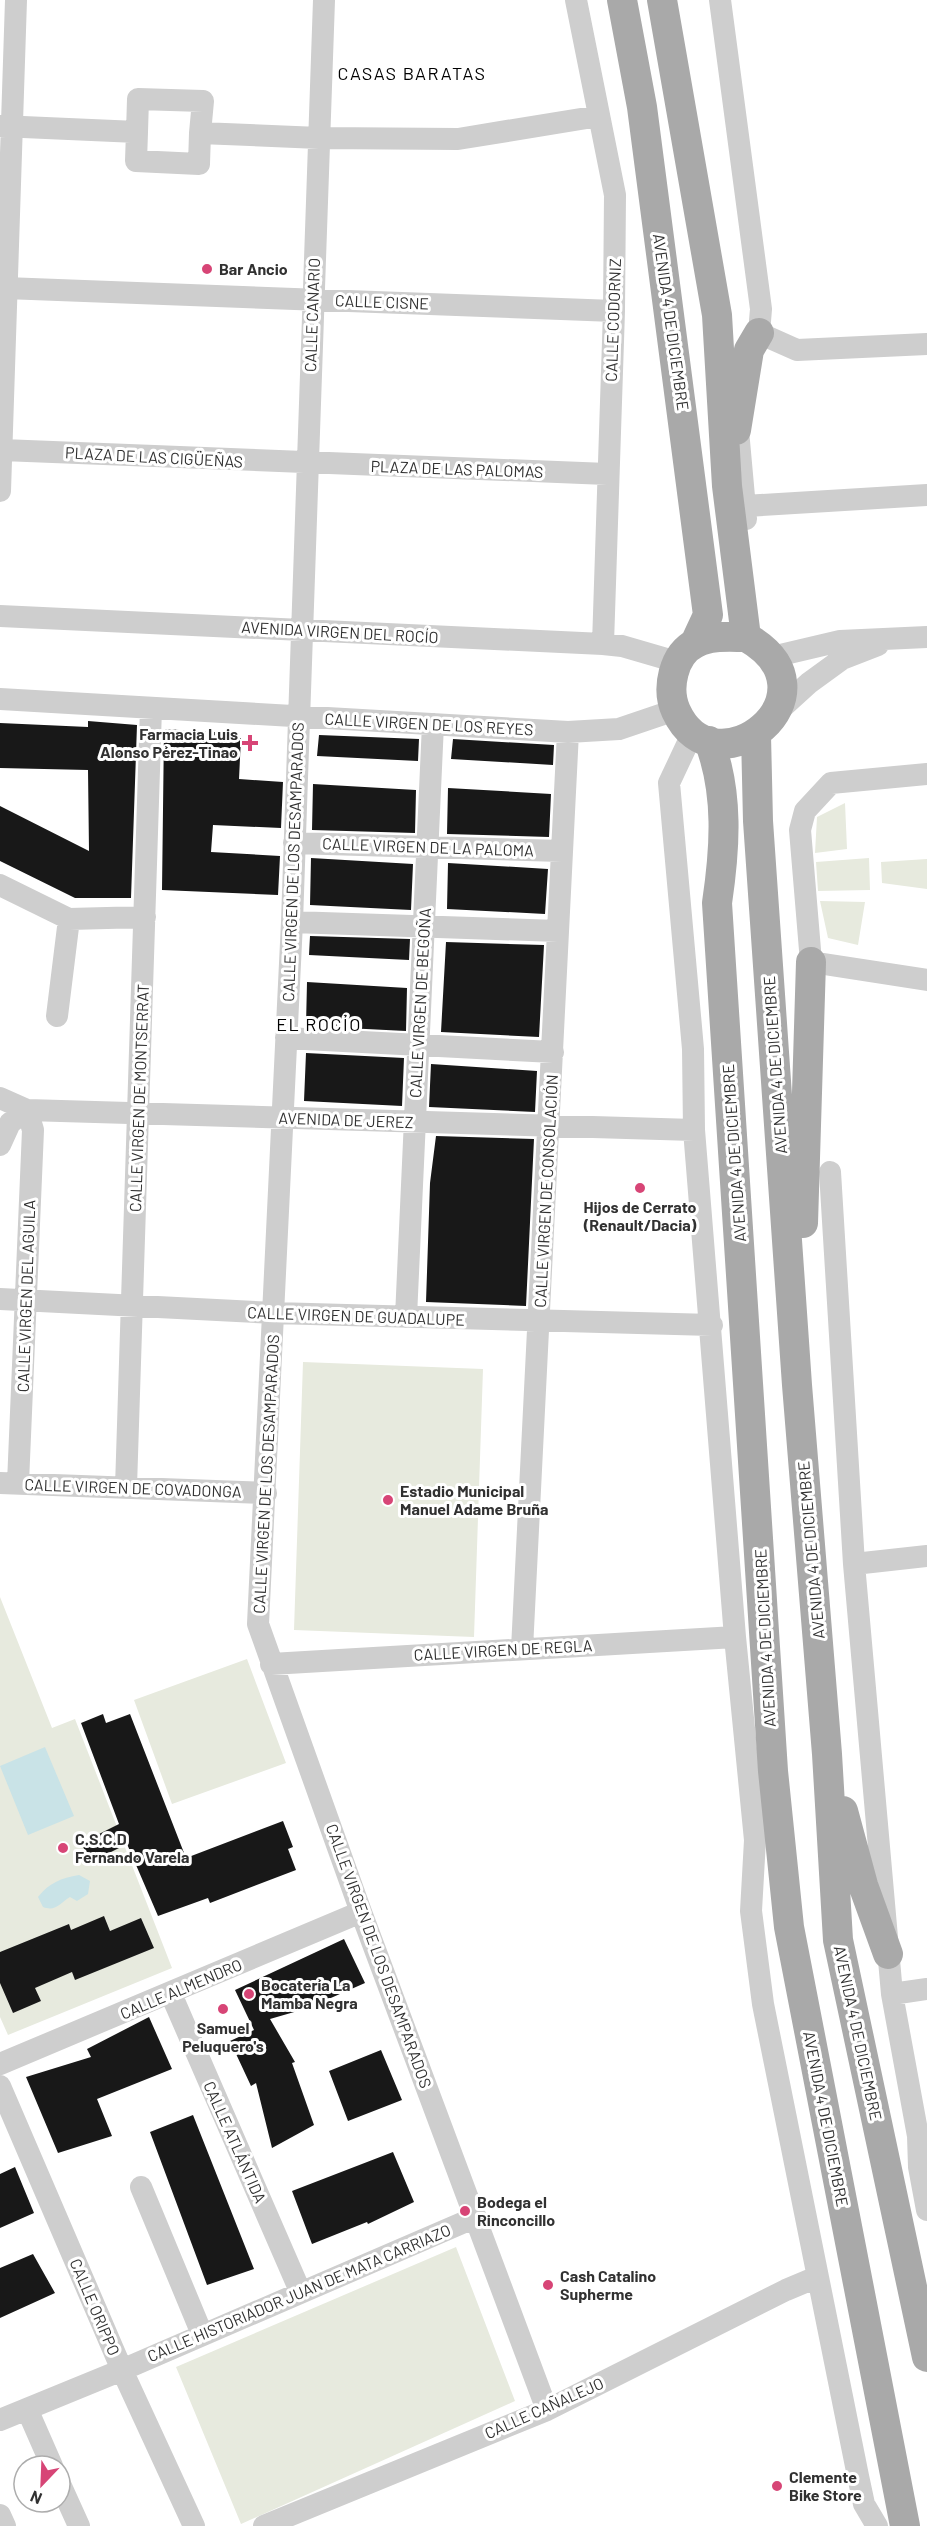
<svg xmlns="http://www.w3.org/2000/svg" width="927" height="2526" viewBox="0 0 927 2526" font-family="Barlow,sans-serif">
	<rect width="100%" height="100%" fill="#fff"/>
	<path fill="#e7eade" d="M845 803 847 849 815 853 817 817Z
		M869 858 870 890 818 891 816 862Z
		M927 859V889L882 883 881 862Z
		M820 901 865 902 858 945 828 938Z
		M303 1362 483 1369 474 1637 294 1630Z
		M0 1597 52 1728 75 1719 172 1968 8 2035 0 2017Z
		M247 1659 286 1763 172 1804 134 1700Z
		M456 2247 515 2401 241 2524 176 2367Z"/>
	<path fill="#c9e3e7" d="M45 1747 74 1816 28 1835 0 1766Z
		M79 1875 90 1881 88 1894 77 1901 70 1897C60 1903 56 1912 43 1907L38 1897C49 1883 61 1878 79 1875Z"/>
	<path fill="#181818" d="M88 721 137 725 131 898H75L0 861V806L89 851 88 770 0 768V723L88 727Z
		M164 729 215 732V737L241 738 239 779 283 782 281 828 213 825 211 852 280 856 278 895 162 890Z
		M319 735 419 739 418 761 317 756Z
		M453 739 554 745 553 765 451 759Z
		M313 784 416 790 415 833 312 830Z
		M448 788 551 794 549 837 447 834Z
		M311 858 413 864 411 910 310 905Z
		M448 863 548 869 545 914 447 909Z
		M310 936 410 939 409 960 309 955Z
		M446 942 544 945 539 1037 441 1032Z
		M307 982 407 988 406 1031 306 1026Z
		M306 1053 404 1058 402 1106 304 1101Z
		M431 1064 537 1071 535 1112 429 1107Z
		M436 1136 534 1139 526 1306 426 1302 430 1183Z
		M103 1714 106 1723 130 1714 186 1858 283 1821 293 1847 288 1849 296 1870 210 1903 208 1898 158 1916 127 1844 91 1862 81 1843 119 1824 81 1723Z
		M104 1916 110 1931 141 1918 154 1948 75 1980 72 1972 35 1988 41 2001 13 2013 0 1983V1952L69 1924 71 1930Z
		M344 1939 365 1983 308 2008 270 2019 295 2062 292 2063 314 2125 272 2148 256 2083 251 2086 230 2041 254 2030 235 1990Z
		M149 2017 172 2069 97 2099 112 2136 58 2153 26 2077 91 2057 87 2049Z
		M381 2050 402 2100 348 2121 329 2071Z
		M193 2115 254 2269 207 2285 150 2132Z
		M393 2152 414 2202 368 2224 367 2222 312 2244 292 2191Z
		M15 2167 34 2213 0 2228V2174Z
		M33 2254 55 2293 0 2318V2268Z"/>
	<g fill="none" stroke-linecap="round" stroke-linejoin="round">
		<path stroke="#cecece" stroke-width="22" d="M324 0 292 922 258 1624 361 1912 547 2410
			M576 0 615 195 614 311 603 644
			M720 0 761 309 759 333 797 350 927 344
			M0 126 137 132 136 161 199 164 200 133
			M137 132 138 99 203 101 200 133 319 138 458 139 599 116
			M5 288 614 311
			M738 430 746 519
			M2 450 607 474
			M0 491 16 0
			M729 507 927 495
			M0 616 603 644 622 646 677 662
			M772 657 840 641 927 637
			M0 699 568 732 619 729 675 710
			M776 713 809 683 842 659 878 645
			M693 732 669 783 693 1049 694 1130 735 1637 755 1840 751 1911 763 2004 858 2476 864 2504 877 2526
			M927 774 831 783 805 811 800 830 811 962 927 980
			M294 843 562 851
			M0 885 69 919 145 917
			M292 922 558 931
			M57 1016 69 919
			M286 1038 553 1052
			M0 1098 27 1110 694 1130
			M0 1145 10 1123 27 1110
			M830 1172 854 1564 892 1994 918 2136 919 2167 927 2210
			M0 1299 274 1313 712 1325
			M406 1317 433 724
			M0 1483 266 1493
			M18 1483 33 1130 27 1110
			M126 1487 151 708
			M854 1564 927 1556
			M522 1649 568 732
			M271 1664 735 1637
			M171 1994 300 2291
			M892 1994 927 1989
			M0 2064 361 1912
			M0 2086 122 2370 194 2526
			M141 2187 202 2334
			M27 2409 52 2466
			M0 2420 122 2370 476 2217
			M60 2484 79 2526
			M0 2515 5 2526
			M264 2526 547 2410 786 2290 817 2277"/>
		<path stroke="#a9a9a9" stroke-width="30" d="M622 0 642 107 708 615 695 643
			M662 0 717 315 727 486 746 637
			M736 430 749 350 759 333
			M746 637C845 693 715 797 676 711 666 689 673 654 696 643 711 635 729 637 746 637Z
			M756 735 758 821 797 1385 827 1754 838 1940 927 2357
			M709 741C729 793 725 849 717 903L773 1771 789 1927 905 2526
			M803 1223 811 962
			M843 1811 863 1885 888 1954"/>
	</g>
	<g fill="#d74576" stroke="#fff" stroke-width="2">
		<circle cx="207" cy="269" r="6"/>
		<path d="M247 734h6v6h6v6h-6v6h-6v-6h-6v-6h6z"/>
		<circle cx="640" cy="1188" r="6"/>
		<circle cx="388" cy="1500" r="6"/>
		<circle cx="63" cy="1848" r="6"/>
		<circle cx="249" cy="1994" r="6"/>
		<circle cx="223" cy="2009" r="6"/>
		<circle cx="465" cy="2211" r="6"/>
		<circle cx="548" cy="2285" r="6"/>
		<circle cx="777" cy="2486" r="6"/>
	</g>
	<g text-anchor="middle" stroke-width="6" stroke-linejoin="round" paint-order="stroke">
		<g font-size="16" font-weight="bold" fill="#313131" stroke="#fff" text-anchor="start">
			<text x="219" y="275">Bar Ancio</text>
			<text x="238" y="740" text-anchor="end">Farmacia Luis<tspan x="238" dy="18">Alonso Pérez-Tinao</tspan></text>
			<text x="640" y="1213" text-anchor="middle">Hijos de Cerrato<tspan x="640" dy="18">(Renault/Dacia)</tspan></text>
			<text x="400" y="1497">Estadio Municipal<tspan x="400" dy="18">Manuel Adame Bruña</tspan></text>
			<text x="75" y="1845">C.S.C.D<tspan x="75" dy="18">Fernando Varela</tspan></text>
			<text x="261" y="1991">Bocatería La<tspan x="261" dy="18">Mamba Negra</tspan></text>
			<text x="223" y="2034" text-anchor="middle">Samuel<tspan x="223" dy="18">Peluquero's</tspan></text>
			<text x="477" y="2208">Bodega el<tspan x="477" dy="18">Rinconcillo</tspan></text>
			<text x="560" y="2282">Cash Catalino<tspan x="560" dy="18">Supherme</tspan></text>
			<text x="789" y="2483">Clemente<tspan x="789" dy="18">Bike Store</tspan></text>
		</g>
		<g font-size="16" fill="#313131" stroke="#fff">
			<text transform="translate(382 302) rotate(2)" y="6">CALLE CISNE</text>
			<text transform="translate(312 315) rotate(-88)" y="6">CALLE CANARIO</text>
			<text transform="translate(613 320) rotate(-88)" y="6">CALLE CODORNIZ</text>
			<text transform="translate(671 322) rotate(82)" y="6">AVENIDA 4 DE DICIEMBRE</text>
			<text transform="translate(154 457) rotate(3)" y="6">PLAZA DE LAS CIGÜEÑAS</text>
			<text transform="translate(457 469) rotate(2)" y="6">PLAZA DE LAS PALOMAS</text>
			<text transform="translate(340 632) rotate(3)" y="6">AVENIDA VIRGEN DEL ROCÍO</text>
			<text transform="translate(429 724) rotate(3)" y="6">CALLE VIRGEN DE LOS REYES</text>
			<text transform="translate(428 847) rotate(2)" y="6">CALLE VIRGEN DE LA PALOMA</text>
			<text transform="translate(293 862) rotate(-88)" y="6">CALLE VIRGEN DE LOS DESAMPARADOS</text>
			<text transform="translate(420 1003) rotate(-87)" y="6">CALLE VIRGEN DE BEGOÑA</text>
			<text transform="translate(775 1065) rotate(-94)" y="6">AVENIDA 4 DE DICIEMBRE</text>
			<text transform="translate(139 1098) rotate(-88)" y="6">CALLE VIRGEN DE MONTSERRAT</text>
			<text transform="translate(346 1120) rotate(2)" y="6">AVENIDA DE JEREZ</text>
			<text transform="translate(734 1153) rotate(-94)" y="6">AVENIDA 4 DE DICIEMBRE</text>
			<text transform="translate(546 1191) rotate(-87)" y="6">CALLE VIRGEN DE CONSOLACIÓN</text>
			<text transform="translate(26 1296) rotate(-88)" y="6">CALLE VIRGEN DEL AGUILA</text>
			<text transform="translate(356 1316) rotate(2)" y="6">CALLE VIRGEN DE GUADALUPE</text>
			<text transform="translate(266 1474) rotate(-87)" y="6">CALLE VIRGEN DE LOS DESAMPARADOS</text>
			<text transform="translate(133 1488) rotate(2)" y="6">CALLE VIRGEN DE COVADONGA</text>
			<text transform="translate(811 1550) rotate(-95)" y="6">AVENIDA 4 DE DICIEMBRE</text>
			<text transform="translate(765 1638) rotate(-93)" y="6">AVENIDA 4 DE DICIEMBRE</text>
			<text transform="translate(503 1650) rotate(-3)" y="6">CALLE VIRGEN DE REGLA</text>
			<text transform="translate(379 1956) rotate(70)" y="6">CALLE VIRGEN DE LOS DESAMPARADOS</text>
			<text transform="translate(181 1989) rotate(-23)" y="6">CALLE ALMENDRO</text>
			<text transform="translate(858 2033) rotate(78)" y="6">AVENIDA 4 DE DICIEMBRE</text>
			<text transform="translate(826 2119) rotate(79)" y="6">AVENIDA 4 DE DICIEMBRE</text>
			<text transform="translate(235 2142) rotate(66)" y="6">CALLE ATLÁNTIDA</text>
			<text transform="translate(299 2293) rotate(-23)" y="6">CALLE HISTORIADOR JUAN DE MATA CARRIAZO</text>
			<text transform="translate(95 2307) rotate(67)" y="6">CALLE ORIPPO</text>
			<text transform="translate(544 2408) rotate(-24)" y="6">CALLE CAÑALEJO</text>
		</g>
		<g font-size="18" letter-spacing="1.5" fill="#000" stroke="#fff">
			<text x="412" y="80">CASAS BARATAS</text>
			<text x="319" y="1031">EL ROCÍO</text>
		</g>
	</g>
	<g transform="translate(42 2484) rotate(203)"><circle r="28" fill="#ffffff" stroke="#adadad" stroke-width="1.5"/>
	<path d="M0-4.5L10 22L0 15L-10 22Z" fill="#d74576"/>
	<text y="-9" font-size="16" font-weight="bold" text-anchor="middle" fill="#313131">N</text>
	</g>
</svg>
